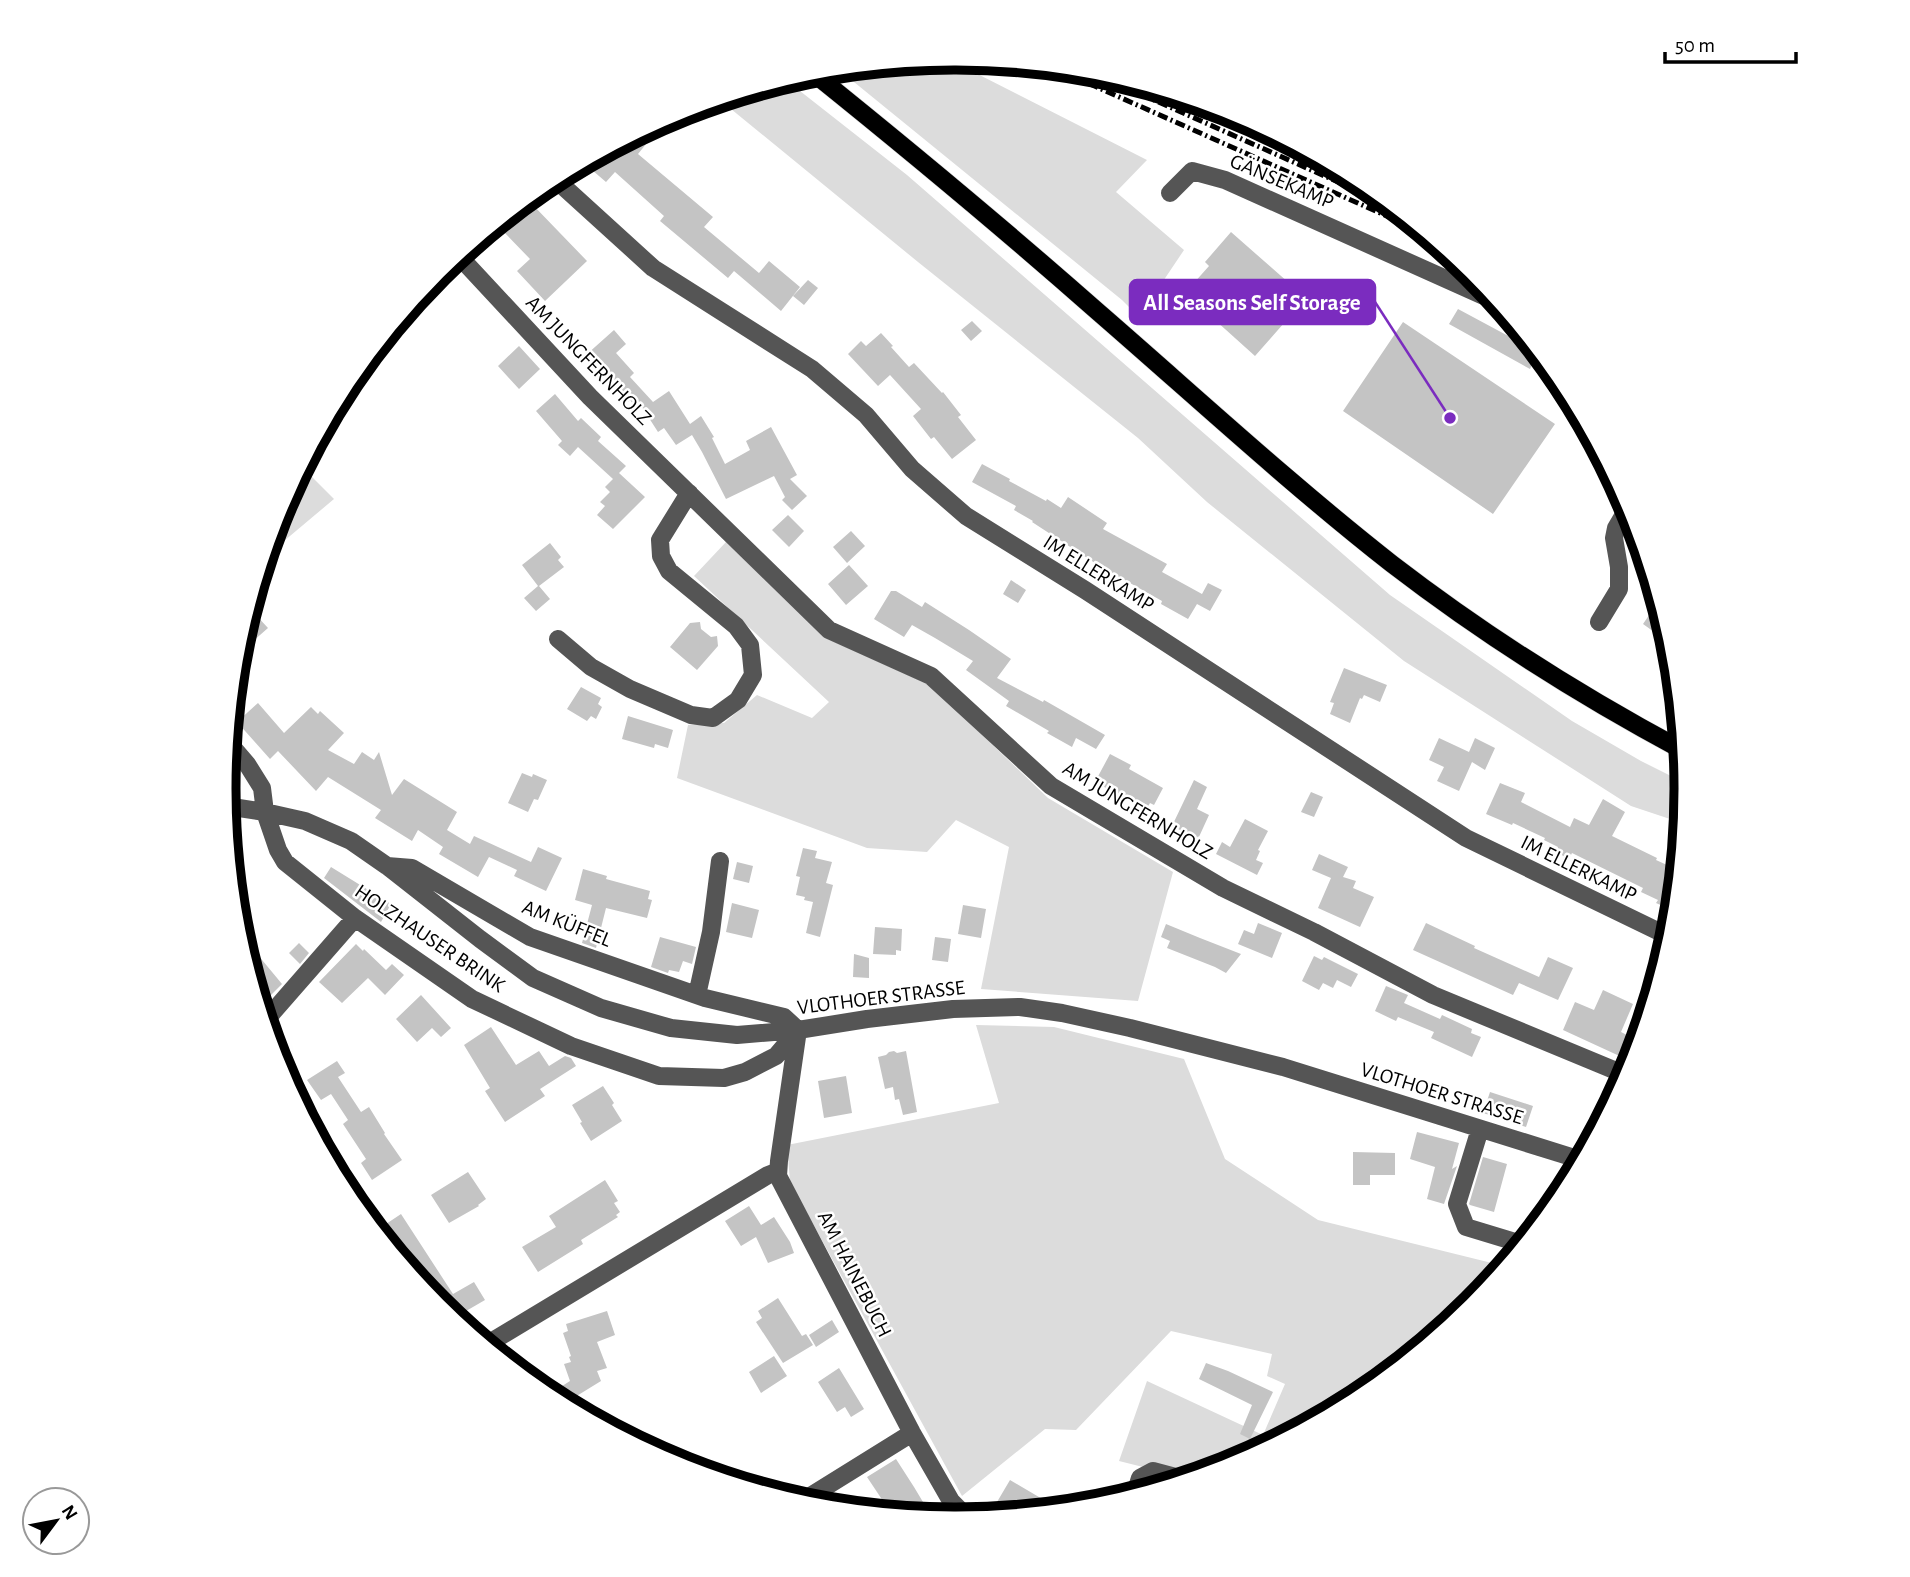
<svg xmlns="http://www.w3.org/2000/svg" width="1910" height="1577" viewBox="0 0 1910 1577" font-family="'Alegreya Sans',sans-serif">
	<rect width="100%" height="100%" fill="#fff"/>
	<path fill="#dcdcdc" d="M948 59 1147 160 1116 192 1184 250 1139 317 1122 300 838 69Z
		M786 80 907 175 1390 595 1572 721 1641 761 1685 783 1682 823 1631 806 1404 661 1207 502 1138 438 918 262 720 100Z
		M302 467 334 499 265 557 280 508Z
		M726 542 826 638 930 685 1048 798 1173 872 1138 1001 981 989 1009 847 956 820 927 852 867 848 677 778 688 725 724 723 757 695 812 718 829 702 694 576Z
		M976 1025 1054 1027 1184 1059 1225 1159 1318 1220 1504 1266 1471 1305 1361 1396 1341 1407 1323 1403 1320 1418 1234 1464 1187 1478 1119 1461 1147 1381 1263 1435 1285 1384 1267 1376 1272 1354 1171 1331 1076 1430 1045 1429 962 1496 790 1182 787 1145 999 1103Z"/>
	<path fill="#c4c4c4" d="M667 118 638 154 713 217 704 227 759 273 769 261 800 287 781 311 734 271 728 278 660 221 664 216 615 172 606 182 592 170 600 160 595 156Z
		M531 203 587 261 545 301 517 271 530 259 503 231Z
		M1231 232 1306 298 1255 356 1185 293 1209 266 1205 262Z
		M808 280 818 288 804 305 793 296Z
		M1458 309 1538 352 1530 369 1449 324Z
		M972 321 982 331 971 341 961 330Z
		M1403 322 1555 424 1493 514 1343 411Z
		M614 330 626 344 616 353 634 373 630 377 653 402 669 391 690 424 701 416 714 437 712 438 725 464 750 450 746 441 771 427 797 475 790 479 807 496 792 510 782 500 785 497 774 476 726 499 702 452 692 435 676 445 664 428 658 432 640 404 636 408 630 400 628 402 586 355Z
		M881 333 893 346 891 347 909 367 914 363 942 393 943 392 961 415 958 417 976 440 952 459 934 437 931 439 913 416 921 409 890 375 878 386 848 354 861 341 866 346Z
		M519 346 540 369 519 389 498 366Z
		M555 394 578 421 581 418 601 437 598 441 626 466 619 473 645 497 613 529 597 515 605 506 600 502 610 492 605 487 613 479 578 447 570 456 558 445 562 441 536 411Z
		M982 464 1010 479 1009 481 1046 501 1047 499 1061 508 1068 497 1107 523 1103 529 1167 564 1162 572 1202 594 1208 583 1222 590 1210 611 1197 604 1188 619 1161 604 1162 601 1098 565 1032 522 1033 521 1014 510 1016 506 972 482Z
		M788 515 804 531 789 547 772 530Z
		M851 531 865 546 847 563 833 547Z
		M550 543 561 557 558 560 564 567 539 586 550 599 536 611 524 598 538 586 522 565Z
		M849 565 868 586 846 605 828 584Z
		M1011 580 1026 590 1018 603 1003 594Z
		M891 591H896L922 607 925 602 969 630 1011 659 997 678 1043 702 1044 700 1105 735 1096 749 1076 738 1072 747 1047 733 1049 731 1006 706 1009 701 966 670 973 661 935 638 912 625 904 637 874 619Z
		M1658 602 1666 627 1671 644 1643 624Z
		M255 614 268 628 237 655 245 622Z
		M700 622 701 629 711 637 717 636 718 646 697 670 670 647 690 623Z
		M1344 668 1387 685 1380 702 1364 695 1362 699 1360 698 1350 723 1330 714 1334 703 1330 702Z
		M581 687 601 698 598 704 602 707 596 719 591 716 587 721 567 709Z
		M258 703 284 733 311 707 318 714 320 711 344 733 328 750 354 764 362 752 374 760 379 752 392 795 404 779 457 812 447 830 470 844 474 836 531 862 538 847 562 858 546 891 514 876 517 870 489 857 478 877 439 854 443 847 418 830 412 841 375 818 381 810 328 777 316 791 278 751 270 759 237 722Z
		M628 716 673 730 668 748 655 744 654 748 622 739Z
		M1439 738 1469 752 1475 738 1495 748 1485 770 1472 762 1459 791 1437 781 1444 767 1429 760Z
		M1110 754 1131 765 1129 769 1163 788 1154 805 1150 803 1146 810 1095 782Z
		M522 773 532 777 533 774 547 780 538 800 534 799 528 812 508 803Z
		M1194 780 1207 787 1197 809 1209 815 1198 839 1172 826Z
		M1500 783 1525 793 1521 802 1570 827 1574 818 1589 825 1603 799 1625 812 1612 836 1657 858 1656 860 1678 870 1674 911 1656 903 1658 900 1641 892 1643 888 1572 853 1569 859 1556 852 1558 847 1544 840 1545 838 1513 823 1512 825 1486 814Z
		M1311 792 1323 797 1314 817 1301 812Z
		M1245 819 1268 831 1258 850 1260 851 1256 860 1263 863 1257 875 1216 854 1222 842 1230 847Z
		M803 848 817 851 815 858 832 862 826 883 833 885 820 937 806 933 813 902 804 900 805 897 796 895 800 877 796 876Z
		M1319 854 1348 867 1343 877 1356 881 1353 888 1374 897 1360 927 1318 908 1331 878 1312 870Z
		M737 862 753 866 749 883 733 879Z
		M331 867 391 904 381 922 324 878Z
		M583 869 607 876 606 879 650 891 648 899 652 900 647 918 606 908 596 948 582 943 592 905 575 900Z
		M732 903 759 910 752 938 726 932Z
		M963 905 986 909 981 938 958 934Z
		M1258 923 1282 933 1272 958 1238 944 1244 930 1254 934Z
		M1426 923 1475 946 1474 948 1539 977 1548 957 1573 968 1558 1000 1519 983 1513 995 1413 950Z
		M1166 924 1200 938 1241 954 1226 973 1215 967 1167 948 1170 941 1161 937Z
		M875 927 902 929 901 951 896 950V955L873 954Z
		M239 932 282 984 261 1005Z
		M660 937 696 947 692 964 683 961 679 972 669 970 668 973 651 967Z
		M935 937 951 939 948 962 932 960Z
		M299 943 309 953 300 964 289 953Z
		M356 944 363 951 364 949 386 970 392 964 404 975 385 995 368 978 342 1003 319 982Z
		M854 954 869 958V978L853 977Z
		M1314 956 1322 960 1324 957 1358 974 1351 987 1337 980 1333 988 1323 983 1319 990 1302 981Z
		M1386 986 1408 995 1404 1003 1440 1019 1442 1015 1472 1029 1471 1033 1481 1037 1472 1057 1431 1038 1434 1032 1398 1017 1396 1021 1375 1011Z
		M1603 990 1633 1004 1621 1032 1635 1039 1626 1059 1563 1030 1575 1002 1594 1010Z
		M421 995 451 1028 441 1037 432 1028 417 1042 396 1019Z
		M491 1027 516 1065 539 1051 549 1066 565 1056 571 1058 576 1066 540 1089 545 1096 505 1122 485 1091 490 1088 464 1045Z
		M894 1051 897 1053 906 1051 917 1112 903 1115 899 1099 895 1100 893 1087 885 1089 878 1057 886 1055 889 1052Z
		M337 1061 345 1073 338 1077 361 1112 369 1107 385 1133 384 1134 402 1160 372 1180 361 1163 366 1159 343 1124 348 1120 331 1094 321 1100 307 1080Z
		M846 1076 852 1113 824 1118 818 1081Z
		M603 1086 614 1103 612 1105 622 1121 591 1141 580 1123 582 1122 572 1105Z
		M1490 1092 1533 1106 1526 1127 1483 1113Z
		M1417 1132 1459 1143 1452 1169 1457 1166 1444 1204 1427 1199 1435 1167 1410 1159Z
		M1353 1152 1395 1153V1175H1370V1185H1353Z
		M1483 1157 1507 1164 1494 1212 1470 1205 1469 1204Z
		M468 1172 486 1199 478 1205 479 1206 449 1223 431 1195Z
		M605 1180 618 1201 614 1203 620 1212 616 1215 618 1217 581 1240 583 1244 538 1272 522 1247 556 1227 549 1216Z
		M749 1206 761 1225 774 1217 790 1242 794 1253 768 1263 756 1237 741 1246 725 1221Z
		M401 1214 453 1294 474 1282 485 1300 454 1318 448 1313 413 1260 412 1261 386 1224Z
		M778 1298 802 1336 806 1334 813 1345 783 1363 756 1322 762 1318 758 1311Z
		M607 1311 615 1335 597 1342 607 1368 597 1371 601 1381 575 1397 588 1417 548 1395 570 1381 564 1364 571 1362 569 1357 571 1356 563 1333 568 1331 566 1324Z
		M832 1320 839 1332 816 1347 809 1335Z
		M774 1356 787 1376 761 1393 749 1372Z
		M1206 1363 1228 1371 1273 1392 1250 1439 1240 1434 1252 1405 1199 1379Z
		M839 1368 864 1409 851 1417 845 1407 837 1412 818 1382Z
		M896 1459 914 1487 932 1517 891 1513 867 1477Z
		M1010 1480 1044 1500 1037 1511 1015 1513 997 1502Z"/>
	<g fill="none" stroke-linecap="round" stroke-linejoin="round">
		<g stroke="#dbdbdb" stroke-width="19">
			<path id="major" d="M812 72C909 150 1004 229 1097 311 1195 396 1290 484 1392 564 1483 634 1581 696 1682 750"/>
		</g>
		<path stroke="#555" stroke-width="18" d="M554 178 653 268 812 369 866 415 912 469 966 516 1085 590 1466 838 1670 937
			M1170 193 1192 171 1225 180 1495 301
			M458 255 590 397 829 630 931 676 1051 786 1223 888 1314 932 1433 995 1626 1075
			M1599 622 1619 589V567L1614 538 1616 528 1629 506
			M558 639 591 667 630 689 691 715 713 718 738 700 753 675 750 645 736 626 669 571 661 556 660 540 689 493
			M229 743 247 764 262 788 265 812 278 850 285 862 355 918 472 999 571 1046 659 1076 724 1078 745 1072 776 1056 798 1030
			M226 806 265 812 305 821 351 841 387 866 480 939 533 978 601 1008 671 1028 737 1035 798 1030 867 1019 953 1009 1020 1007 1062 1013 1130 1028 1283 1067 1581 1160
			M387 866 412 868 530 937 705 998 784 1017 798 1030
			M697 995 711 932 720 861
			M265 1021 355 918
			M798 1030 779 1161 778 1176 912 1433 951 1501 968 1518
			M1480 1129 1457 1204 1466 1227 1522 1244
			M322 1147 376 1229
			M486 1345 768 1175 778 1171
			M1135 1494 1140 1478 1153 1471 1183 1479
			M801 1502 912 1433"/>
		<use href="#major" stroke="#000" stroke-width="18"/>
		<path stroke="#000" stroke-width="5" stroke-dasharray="10 3.5 2 3.5" stroke-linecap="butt" d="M1054 68 1423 232
			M1089 71 1392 206
			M1162 91 1347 174"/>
	</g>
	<g text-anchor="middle" stroke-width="5" stroke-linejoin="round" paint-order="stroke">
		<g font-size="21" fill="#000" stroke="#fff">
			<text transform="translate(1282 181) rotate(23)" y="7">GÄNSEKAMP</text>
			<text transform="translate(589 360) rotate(46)" y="7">AM JUNGFERNHOLZ</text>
			<text transform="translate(1099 573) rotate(32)" y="7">IM ELLERKAMP</text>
			<text transform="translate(1138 810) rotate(31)" y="7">AM JUNGFERNHOLZ</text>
			<text transform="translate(1579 868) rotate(26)" y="7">IM ELLERKAMP</text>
			<text transform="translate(567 923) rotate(22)" y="7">AM KÜFFEL</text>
			<text transform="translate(430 938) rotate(34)" y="7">HOLZHAUSER BRINK</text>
			<text transform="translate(881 997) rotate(-7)" y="7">VLOTHOER STRASSE</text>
			<text transform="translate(1442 1093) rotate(17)" y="7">VLOTHOER STRASSE</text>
			<text transform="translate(855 1274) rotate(63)" y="7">AM HAINEBUCH</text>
		</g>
	</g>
	<path d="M0 0H1910V1577H0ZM954 70H956A718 718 0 0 1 1674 788V789A718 718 0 0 1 956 1507H954A718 718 0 0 1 236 789V788A718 718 0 0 1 954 70Z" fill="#fff" fill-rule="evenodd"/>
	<path fill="none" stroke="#000" stroke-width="9" d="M954 70H956A718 718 0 0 1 1674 788V789A718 718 0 0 1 956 1507H954A718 718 0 0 1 236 789V788A718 718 0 0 1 954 70Z"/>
	<path fill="none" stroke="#7b2cbf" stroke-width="2.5" d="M1450 418L1375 302"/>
	<circle fill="#7b2cbf" stroke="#fff" stroke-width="2.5" cx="1450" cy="418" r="7"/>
	<rect fill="#7b2cbf" stroke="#7b2cbf" stroke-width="2.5" x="1130" y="280" width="245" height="44" rx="7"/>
	<g font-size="23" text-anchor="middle" font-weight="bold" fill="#fff">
		<text x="1252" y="310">All Seasons Self Storage</text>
	</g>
	<g transform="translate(56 1521) rotate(58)"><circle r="33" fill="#ffffff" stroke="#999999" stroke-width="2"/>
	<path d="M0-5L12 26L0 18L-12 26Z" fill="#000000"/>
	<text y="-10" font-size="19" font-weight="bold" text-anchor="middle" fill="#000000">N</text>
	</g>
	<path d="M1665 52v10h131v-10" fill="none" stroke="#000000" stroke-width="3.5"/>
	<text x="1675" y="52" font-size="21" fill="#000000" stroke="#ffffff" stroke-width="5" paint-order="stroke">50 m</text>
</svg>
